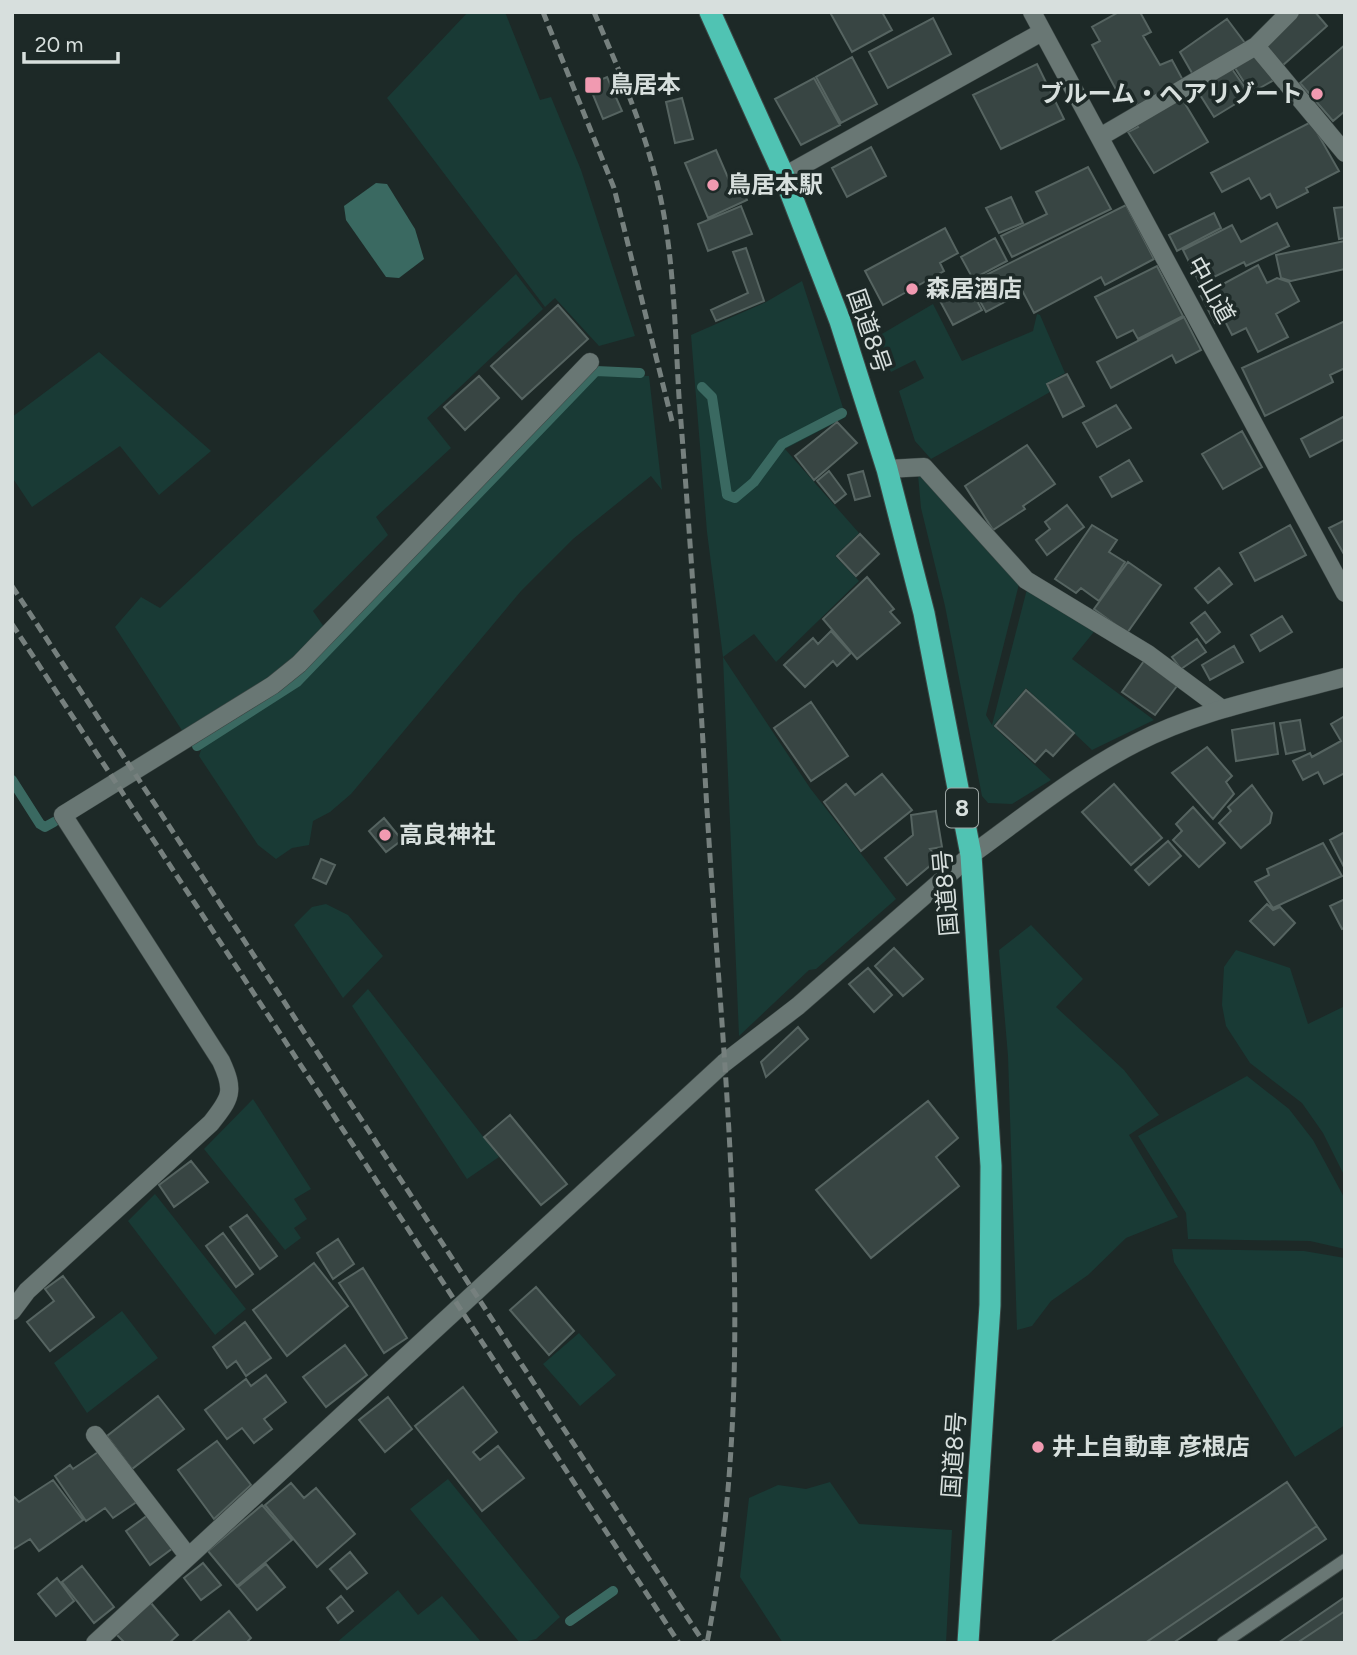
<svg xmlns="http://www.w3.org/2000/svg" width="1357" height="1655" viewBox="0 0 1357 1655" font-family="Figtree,'Noto Sans JP',sans-serif">
	<rect width="100%" height="100%" fill="#1d2927"/>
	<path fill="#193a35" d="M468 12H505L540 100 551 97 581 170 635 336 599 346 555 298 545 307 387 98Z
		M516 274 543 309 427 418 451 448 376 517 388 535 313 611 324 627 279 672 183 732 115 627 141 597 160 608Z
		M802 281 846 417 785 449 859 533 835 556 859 581 776 662 754 634 723 657 810 788 896 899 816 969 809 970 739 1036 723 657 707 532 691 335 766 302Z
		M933 304 962 361 1033 331 1037 314 1040 315 1065 373 1046 384 1050 392 931 459 915 441 899 391 924 378 915 360 891 372 875 338Z
		M99 352 211 451 159 495 120 446 32 507 12 477V417Z
		M595 376H649L662 490 651 476 573 539 521 591 351 794 330 812 313 821 309 845 292 848 276 859 258 845 199 756 202 747 301 684Z
		M923 474 1019 584 986 715 992 725 1027 589 1097 628 1072 659 1154 720 1092 750 1026 688 993 726 1051 780 1012 804 988 803 982 796 945 606 921 508 918 475Z
		M326 904 348 915 383 956 343 998 294 925 312 907Z
		M1031 925 1083 979 1056 1007 1124 1070 1159 1115 1129 1135 1178 1217 1126 1238 1088 1275 1051 1301 1032 1326 1017 1330 1008 1056 999 950Z
		M1236 950 1290 968 1308 1024 1345 1006V1177L1323 1133 1302 1103 1250 1063 1226 1026 1222 1005 1224 967Z
		M368 989 499 1157 467 1179 352 1006Z
		M1247 1076 1289 1109 1313 1140 1345 1199V1249L1310 1241 1188 1239 1186 1213 1138 1136Z
		M253 1099 311 1189 294 1199 307 1219 294 1228 301 1238 285 1250 204 1149Z
		M155 1194 246 1309 215 1335 128 1221Z
		M1172 1249 1304 1251 1345 1258V1425L1295 1457 1174 1262Z
		M122 1311 158 1358 87 1413 54 1363Z
		M579 1333 616 1375 580 1406 543 1364Z
		M448 1479 560 1617 536 1639 520 1643 410 1509Z
		M830 1482 859 1524 952 1530 946 1643H783L740 1577 749 1498 778 1485 806 1489Z
		M398 1590 418 1615 442 1596 482 1643H336Z"/>
	<path fill="#3a6961" d="M376 183 387 184 415 229 424 259 399 278 386 277 346 220 344 206Z"/>
	<g fill="none" stroke-linecap="round" stroke-linejoin="round">
		<path stroke="#3a6961" stroke-width="10" d="M702 387 712 397 727 495 735 498 754 482 782 444 842 413
			M197 746 297 682 596 371 640 373
			M12 780 40 824 45 827 54 822
			M570 1621 613 1591"/>
	</g>
	<path fill="#384543" stroke="#566461" stroke-width="2" d="M834 12H882L892 30 852 52 831 14Z
		M1119 12H1140L1151 32 1143 36 1160 65 1172 60 1185 84 1139 108 1130 92 1120 97 1092 45 1100 41 1092 27Z
		M1298 12H1315L1327 26 1282 66 1263 45Z
		M933 18 951 54 888 88 869 52Z
		M1227 19 1248 47 1196 80 1180 52Z
		M1345 45V111L1333 121 1300 83Z
		M1257 54 1274 80 1251 93 1235 68Z
		M852 57 877 104 841 123 816 77Z
		M1037 64 1064 119 1001 149 973 95Z
		M1232 69 1250 95 1214 117 1197 90Z
		M607 77 622 111 603 119 589 85Z
		M814 78 840 125 801 145 775 99Z
		M1181 97 1208 142 1154 173 1128 132 1138 127 1135 122Z
		M682 98 693 139 675 143 666 102Z
		M1311 122 1339 171 1306 188 1308 192 1277 208 1270 194 1261 199 1249 178 1222 192 1211 173Z
		M871 147 886 176 847 197 832 168Z
		M716 150 732 187 740 183 747 200 708 218 685 163Z
		M1088 167 1111 209 1012 257 1001 236 1047 214 1036 192Z
		M1011 197 1023 223 999 233 986 208Z
		M1126 205 1154 259 1105 285 1101 277 1034 313 1023 292 986 312 970 283Z
		M741 206 752 234 708 251 698 224Z
		M1345 207V238L1339 239 1334 208Z
		M1214 213 1221 228 1177 251 1169 235Z
		M1277 223 1289 246 1246 266 1244 262 1200 284 1183 250 1232 225 1241 242Z
		M945 228 958 253 940 263 944 271 883 305 865 271Z
		M995 238 1007 261 973 279 961 257Z
		M1345 241V269L1291 281 1281 278 1276 255Z
		M746 248 764 301 716 321 711 310 748 293 733 252Z
		M1258 265 1267 283 1277 278 1289 282 1299 301 1276 314 1288 337 1258 352 1246 328 1232 335 1224 319 1215 323 1201 296Z
		M1157 266 1183 316 1138 339 1133 330 1117 338 1095 297Z
		M968 284 982 310 953 325 939 299Z
		M558 305 588 339 522 399 491 366Z
		M1184 317 1201 350 1176 363 1172 355 1111 388 1097 362Z
		M1345 321V368L1330 375 1333 382 1265 416 1242 368Z
		M1067 374 1084 406 1063 417 1047 384Z
		M479 376 499 398 465 430 444 407Z
		M1116 405 1131 428 1097 447 1083 423Z
		M1345 416V439L1310 457 1301 439Z
		M837 422 857 443 814 480 795 456Z
		M1242 431 1262 467 1223 489 1202 454Z
		M1027 445 1055 484 1023 506 1025 509 993 530 965 486Z
		M1129 460 1142 481 1112 497 1100 477Z
		M829 471 846 494 835 503 817 481Z
		M863 471 870 496 855 500 848 475Z
		M1067 505 1084 527 1047 555 1036 540 1050 529 1045 522Z
		M1345 520V556L1329 528Z
		M1092 525 1117 540 1109 552 1125 562 1099 601 1081 588 1076 593 1055 579Z
		M1290 525 1306 555 1255 581 1240 553Z
		M860 534 879 554 856 576 837 556Z
		M1128 562 1161 585 1127 633 1094 609Z
		M1219 568 1232 584 1208 603 1195 588Z
		M867 577 894 609 890 612 900 623 857 659 823 619Z
		M1205 612 1220 632 1206 643 1191 623Z
		M1282 616 1292 632 1260 651 1251 635Z
		M831 631 851 653 837 666 833 661 805 687 784 665 813 638 818 644Z
		M1197 639 1206 652 1181 669 1172 657Z
		M1234 646 1243 662 1210 680 1202 665Z
		M1144 661 1177 686 1155 715 1122 692Z
		M1026 690 1074 733 1053 756 1046 750 1035 762 995 726Z
		M811 702 848 756 811 781 774 728Z
		M1345 716V773L1324 784 1318 772 1303 780 1293 761 1310 753 1312 757 1341 741 1331 724Z
		M1300 720 1305 750 1286 754 1280 723Z
		M1274 723 1278 754 1236 761 1232 730Z
		M1207 747 1232 776 1226 782 1234 794 1213 819 1172 773Z
		M882 774 912 810 861 851 824 802 846 784 855 795Z
		M1114 784 1162 838 1131 865 1082 812Z
		M1252 785 1272 813 1270 823 1241 848 1219 823 1231 811 1228 807Z
		M1193 807 1225 843 1199 867 1173 840 1182 831 1176 824Z
		M936 811 942 847 930 849 938 859 907 885 885 858 913 835 911 815Z
		M384 818 402 840 386 852 369 831Z
		M1345 832V869L1330 840Z
		M1168 841 1181 856 1149 885 1135 870Z
		M1323 843 1342 876 1273 908 1255 882 1269 875 1267 869Z
		M321 859 335 865 326 884 313 878Z
		M1345 899V928L1342 929 1330 906Z
		M1267 904 1273 910 1280 907 1295 923 1274 945 1250 921Z
		M894 948 923 979 903 996 875 966Z
		M868 968 892 995 874 1012 849 984Z
		M798 1027 808 1039 766 1077 761 1062Z
		M928 1101 958 1138 936 1157 959 1186 871 1258 816 1190Z
		M510 1115 567 1184 541 1205 484 1137Z
		M191 1161 208 1182 174 1207 159 1185Z
		M247 1215 277 1256 260 1269 230 1227Z
		M223 1233 253 1274 236 1287 206 1246Z
		M338 1239 354 1264 333 1279 317 1253Z
		M314 1263 348 1306 287 1356 253 1310Z
		M363 1268 407 1338 384 1353 339 1283Z
		M63 1276 94 1317 50 1351 27 1322 54 1301 45 1289Z
		M536 1287 574 1331 549 1355 510 1310Z
		M245 1322 271 1358 246 1376 236 1361 227 1368 213 1347Z
		M345 1345 367 1375 326 1407 303 1377Z
		M266 1375 286 1402 264 1419 272 1429 254 1443 242 1428 227 1439 205 1410 246 1379 251 1386Z
		M463 1387 497 1432 473 1452 480 1460 498 1446 524 1478 482 1511 415 1426Z
		M158 1396 184 1429 132 1469 107 1436Z
		M388 1397 412 1429 385 1452 359 1420Z
		M217 1441 251 1485 214 1519 178 1470Z
		M101 1450 138 1501 113 1518 105 1508 86 1521 55 1476 70 1465 73 1469Z
		M53 1480 83 1520 39 1551 30 1539 12 1550V1495L19 1502Z
		M1287 1482 1317 1526 1145 1643H1050Z
		M291 1483 304 1498 316 1488 355 1534 317 1567 265 1505Z
		M262 1505 292 1540 237 1586 208 1551Z
		M148 1515 173 1548 150 1565 126 1531Z
		M1317 1526 1326 1539 1173 1643H1145Z
		M350 1552 367 1573 347 1589 330 1569Z
		M203 1563 221 1585 201 1600 184 1578Z
		M266 1564 285 1587 257 1610 238 1587Z
		M82 1566 114 1607 94 1623 62 1582Z
		M57 1578 74 1601 56 1616 38 1594Z
		M341 1596 353 1611 338 1623 327 1608Z
		M1345 1597V1611L1297 1643H1278Z
		M151 1603 178 1635 169 1643H125L115 1633Z
		M229 1611 251 1638 246 1643H191Z
		M1345 1611V1643H1297Z"/>
	<g fill="none" stroke-linecap="round" stroke-linejoin="round">
		<g stroke="#3c4745" stroke-width="14">
			<path id="lane" d="M1223 1643 1345 1560"/>
		</g>
		<g stroke="#3c4745" stroke-width="19">
			<path id="street" d="M1032 12 1345 593
				M1256 46 1345 153
				M1100 137 1256 46 1290 12
				M784 176 1042 32
				M887 469 924 467 1026 580 1148 654 1222 709
				M12 1311 27 1291 211 1123C231 1098 235 1091 221 1061L63 815 273 685 299 664 590 362
				M95 1435 188 1556
				M95 1643 724 1063 798 1006 971 855"/>
		</g>
		<g stroke="#3c4745" stroke-width="19">
			<path id="secondary" d="M971 855C1025 816 1077 773 1136 743 1201 709 1274 697 1345 677"/>
		</g>
		<g stroke="#3c4745" stroke-width="23">
			<path id="highway" d="M710 12 784 176 840 321 887 469 924 613 971 855 991 1166 990 1305 968 1643"/>
		</g>
		<use href="#lane" stroke="#697774" stroke-width="12"/>
		<use href="#street" stroke="#697774" stroke-width="18"/>
		<use href="#secondary" stroke="#697774" stroke-width="18"/>
		<use href="#highway" stroke="#50c3b3" stroke-width="21"/>
		<path stroke="#76807e" stroke-width="5" stroke-dasharray="10 5" stroke-linecap="butt" d="M543 12 614 188 673 425
			M594 12C619 70 645 129 659 191 674 255 675 331 679 397 690 534 699 672 707 810 724 1085 760 1369 707 1643
			M12 586 704 1643
			M12 624 679 1643"/>
	</g>
	<g fill="#f19ab1" stroke="#1d2927" stroke-width="2.5">
		<rect x="584" y="76" width="18" height="18" rx="3.5"/>
		<circle cx="1317" cy="94" r="7"/>
		<circle cx="713" cy="185" r="7"/>
		<circle cx="912" cy="289" r="7"/>
		<circle cx="385" cy="835" r="7"/>
		<circle cx="1038" cy="1447" r="7"/>
	</g>
	<g text-anchor="middle" stroke-width="7" stroke-linejoin="round" paint-order="stroke">
		<rect fill="#1d2927" stroke="#9fa8a6" stroke-width="2" x="946" y="788.5" width="32" height="39" rx="5"/>
		<g font-size="23" font-weight="bold" fill="#d7dfdd">
			<text x="962" y="816">8</text>
		</g>
		<g font-size="24" font-weight="bold" fill="#d7dfdd" stroke="#1d2927" text-anchor="start">
			<text x="609" y="93">鳥居本</text>
			<text x="1303" y="102" text-anchor="end">ブルーム・ヘアリゾート</text>
			<text x="727" y="193">鳥居本駅</text>
			<text x="926" y="297">森居酒店</text>
			<text x="399" y="843">高良神社</text>
			<text x="1052" y="1455">井上自動車 彦根店</text>
		</g>
		<g font-size="24" fill="#d7dfdd" stroke="#1d2927">
			<text transform="translate(1211 290) rotate(61)" y="8">中山道</text>
			<text transform="translate(869 331) rotate(71)" y="8">国道8号</text>
			<text transform="translate(946 893) rotate(-95)" y="8">国道8号</text>
			<text transform="translate(954 1455) rotate(-86)" y="8">国道8号</text>
		</g>
	</g>
	<rect width="1357" height="1655" fill="none" stroke="#d7dfdd" stroke-width="28"/>
	<path d="M24 52v10h94v-10" fill="none" stroke="#d7dfdd" stroke-width="3.5"/>
	<text x="35" y="52" font-size="21" fill="#d7dfdd" stroke="#1d2927" stroke-width="5" paint-order="stroke">20 m</text>
</svg>
